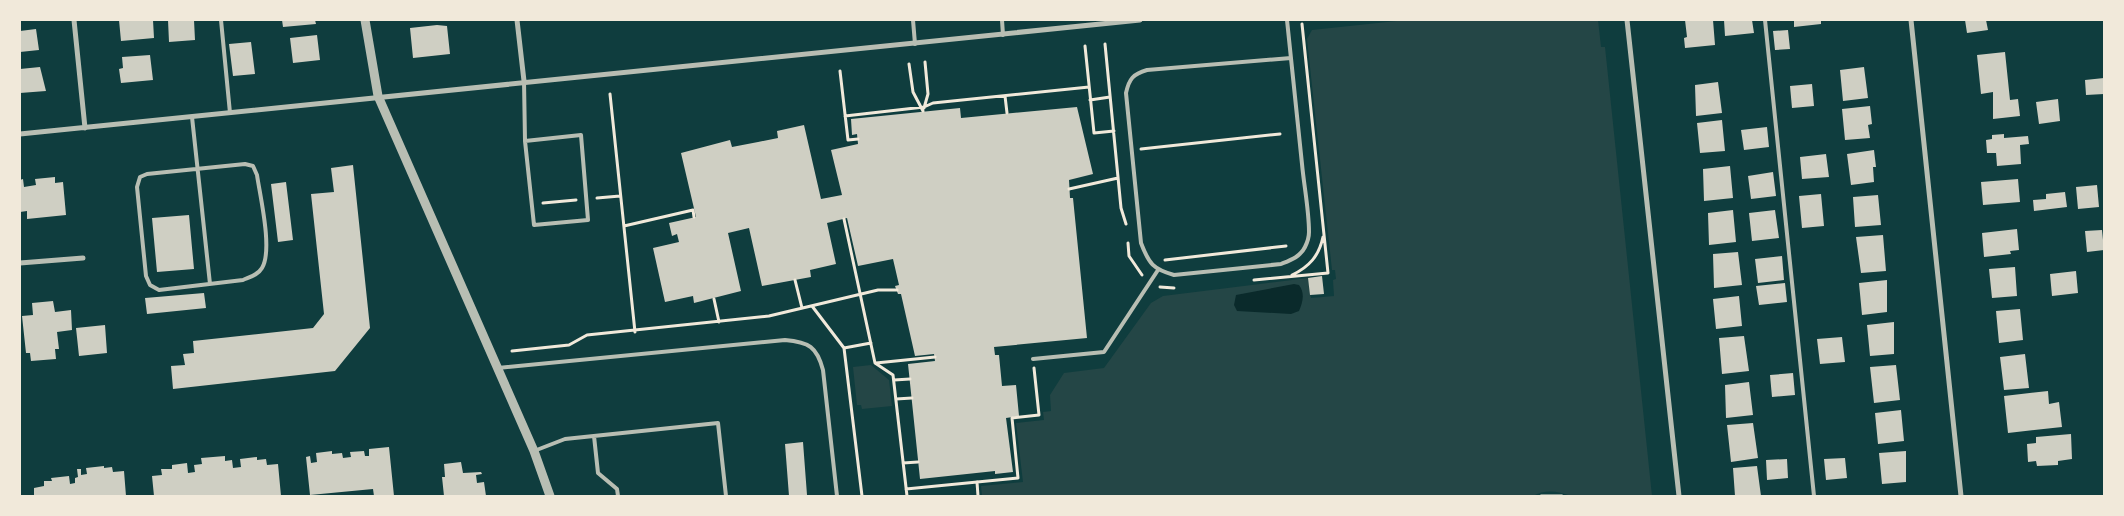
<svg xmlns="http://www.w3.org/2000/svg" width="2124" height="516" viewBox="0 0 2124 516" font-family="'Titillium Web',sans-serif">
	<rect width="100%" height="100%" fill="#0f3d3e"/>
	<path fill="#244646" d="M1406 20H1598L1601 47H1605L1652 496H1571C1558 491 1545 489 1533 496H982L981 486 1023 482 1016 423 1044 420 1043 412 1051 411 1050 395 1064 373 1104 368 1151 303 1163 296 1308 278 1311 298 1334 296 1333 280 1336 279 1335 270H1332L1307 39 1312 30Z
		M871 365 889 380 892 406 862 409 861 405H857L853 367Z"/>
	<path fill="#0a2a2b" d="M1294 284 1299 285C1305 293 1303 302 1299 311L1291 314 1237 311 1234 305 1236 295Z"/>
	<path fill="#cfcfc3" d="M119 20H153L154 38 121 41Z
		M168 20H194L195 40 169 42Z
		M282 20H315L316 24 283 27Z
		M1685 20H1713L1715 45 1685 48 1684 38 1687 37Z
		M1724 20H1752L1754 33 1725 36Z
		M1794 20H1821V24L1794 27Z
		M1965 20H1986L1988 30 1967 33Z
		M437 25 447 26 450 54 413 58 410 28Z
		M36 29 39 50 20 52V31Z
		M1788 30 1790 49 1775 50 1773 31Z
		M317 35 320 60 293 63 290 38Z
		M251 42 255 74 233 76 229 44Z
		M2005 52 2010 100 2018 99 2020 116 1993 119V92L1981 94 1977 55Z
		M150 55 153 80 121 83 119 69 123 68 122 57Z
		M40 67 46 91 20 93V69Z
		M1864 67 1868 98 1843 101 1840 70Z
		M2104 78V94L2086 95 2085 80Z
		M1718 82 1722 113 1696 116 1695 85Z
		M1812 84 1814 106 1792 108 1790 86Z
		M2058 99 2060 121 2039 124 2036 102Z
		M1870 106 1872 124 1868 125 1870 138 1845 140 1842 109Z
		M1077 107 1093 174 1069 180 1070 198H1073L1087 338 994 347 995 355H999L1002 386 1016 385 1019 416 1006 418 1013 472 995 474V471L920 479 908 364 935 361 934 354 915 356 901 294H898L895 286 899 285 893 259 858 266 847 218 827 223 836 264 810 270 811 277 762 286 749 228 728 233 741 291 694 303 693 296 665 302 653 248 679 242 677 234 672 236 669 223 696 217 681 153 730 140 732 147 758 142 778 138 777 131 804 125 821 199 842 195 831 150 858 144 857 134 852 135 851 119 960 108 961 118Z
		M1722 120 1725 151 1700 153 1697 123Z
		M1767 127 1769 147 1744 150 1741 130Z
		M2004 134V138L2028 136 2029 144 2020 145 2021 164 1997 166 1996 153H1987L1986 140 1992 139V135Z
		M1874 150 1876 167H1873L1874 182 1851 185 1847 154Z
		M1826 154 1829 177 1802 179 1800 157Z
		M353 165 370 328 335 371 173 389 171 366 185 365 183 354 194 353 193 341 313 328 324 314 311 194 334 192 331 168Z
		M1730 166 1733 198 1704 201 1703 169Z
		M1773 172 1776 196 1751 199 1748 176Z
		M55 177V183L63 182 66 215 27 219V211L20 212V180L23 179 24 187 36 185 35 179Z
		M2018 179 2020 202 1983 205 1981 182Z
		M286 182 293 240 278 242 271 184Z
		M2097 185 2099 207 2078 209 2076 187Z
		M2065 192 2067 207 2034 211 2033 200 2046 199V194Z
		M1821 194 1824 226 1802 228 1799 196Z
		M1878 195 1881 225 1855 227 1853 197Z
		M1733 210 1736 242 1709 245 1708 213Z
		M1775 210 1779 238 1752 241 1749 213Z
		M189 215 194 269 157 272 152 218Z
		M2017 229 2019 250 2010 251 2011 254 1984 257 1982 233Z
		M2102 230 2104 250 2087 252 2085 231Z
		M1883 235 1886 271 1861 273 1856 237Z
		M1738 252 1742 285 1714 288 1713 254Z
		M1782 256 1784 280 1758 283 1755 259Z
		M2015 267 2017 296 1992 298 1989 269Z
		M2076 271 2078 293 2052 296 2050 274Z
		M1322 276 1324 294 1310 295 1308 278Z
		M1887 280V312L1862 315 1859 283Z
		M1785 283 1787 302 1759 305 1756 286Z
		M204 293 206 308 147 314 145 298Z
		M1739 296 1742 326 1716 329 1713 299Z
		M53 301 55 312 71 310 72 330 57 332 59 349H55L56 359 31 361 30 353H26L22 316 33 315 32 303Z
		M2020 309 2023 340 1999 343 1996 311Z
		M1894 322V354L1870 356 1867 325Z
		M105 325 107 353 79 356 76 328Z
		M1744 336 1749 371 1722 374 1719 338Z
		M1842 337 1845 362 1820 364 1817 339Z
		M2025 354 2029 388 2004 390 2000 357Z
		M1896 365 1900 400 1874 403 1870 367Z
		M1793 373 1795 395 1772 397 1770 375Z
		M1749 382 1753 415 1726 418 1725 385Z
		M2048 391 2049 404 2059 402 2062 427 2008 433 2004 396Z
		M1901 410 1904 441 1878 444 1875 413Z
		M1753 423 1758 458 1731 462 1727 425Z
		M2071 434 2072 459 2058 461V465L2037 466 2036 461 2028 462 2027 444 2036 443V437Z
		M803 442 807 495 789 496 785 444Z
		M389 447 394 496H374L373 489 310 495 306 457 310 456 311 463 317 462 316 453 332 451V454L342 453 343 458 351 457 350 452 364 451 365 456H369V449Z
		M1906 451V482L1882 484 1879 453Z
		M225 456V461L232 460 233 468 241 467 240 459 257 457V460L266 459 267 465 278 464 281 496H154L152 476 162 475 161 469H172V465L187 463 188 473 195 472 194 465 202 464 201 458Z
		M1845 458 1847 478 1826 480 1824 459Z
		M1787 459 1788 478 1767 480 1766 460Z
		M461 462 463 473 481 472 482 474 476 475 477 483 484 482 486 496H444L442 477H445L444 464Z
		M104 466V468L112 467 113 472 124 471 126 496H34V488L44 486V481H52L51 478 69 476 70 484 75 483V478L78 477 77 469H81V475L87 474 86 468Z
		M1757 466 1761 496H1735L1733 468Z"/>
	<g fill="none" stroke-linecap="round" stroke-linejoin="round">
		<path stroke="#f1e9da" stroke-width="3" d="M1105 44 1121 208 1126 224
			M1085 46 1094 133 1114 131
			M909 64 913 92 923 111
			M840 71 848 140 858 139
			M610 94 635 332
			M1005 96 1007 113
			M1090 100 1110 97
			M924 108 928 94 925 62
			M845 116 924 107 933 103 1089 87
			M1141 149 1280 134
			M1069 189 1118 178
			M597 198 620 196
			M543 203 576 200
			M844 219 875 363 893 375 907 496
			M624 226 693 210 694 217
			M1128 243 1129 256 1142 275
			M1165 260 1286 246
			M1292 275C1309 267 1319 256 1323 237
			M795 280 802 308
			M1254 280 1328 273 1302 24
			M1160 287 1174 288
			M714 299 719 322
			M812 306 844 348 862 496
			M844 348 871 343
			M512 351 569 345 587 335 769 316 878 290H897
			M876 363 935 357
			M894 380 910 379
			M896 399 912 398
			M903 463 918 462
			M977 482 978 496
			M906 489 1018 478 1012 418 1039 415 1034 368
			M1541 496H1562"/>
		<path stroke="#b8beb3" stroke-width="4" d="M221 20 230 113
			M913 20 915 44
			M1002 20 1003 35
			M1287 20C1292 68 1297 116 1302 164 1304 186 1309 210 1309 232 1309 237 1307 243 1305 247 1300 257 1291 260 1281 264L1174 275C1153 269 1149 264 1141 243L1126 93C1129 79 1133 74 1147 70L1291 58
			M1765 20 1814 496
			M524 81 525 141 534 225 588 220 581 135 525 141
			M192 117 210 284
			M245 164 253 166 257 175C260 196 273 250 262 268 258 275 250 277 243 280L159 290 150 285 146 276 137 187 140 177 147 174Z
			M1033 359 1104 352 1158 270
			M498 368 785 340C809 342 817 347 823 370L837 496
			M594 436 598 473 617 489 618 496
			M534 451 565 439 718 423 726 496"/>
		<path stroke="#b8beb3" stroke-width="5" d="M74 20 85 128
			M517 20 524 81
			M1627 20 1679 496
			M1911 20 1961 496
			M20 134 1140 20
			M20 263 83 258"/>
		<path stroke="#b8beb3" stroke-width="9" d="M365 20 378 96 534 451 550 496"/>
	</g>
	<rect width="2124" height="516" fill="none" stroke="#f1e9da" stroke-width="42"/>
</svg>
